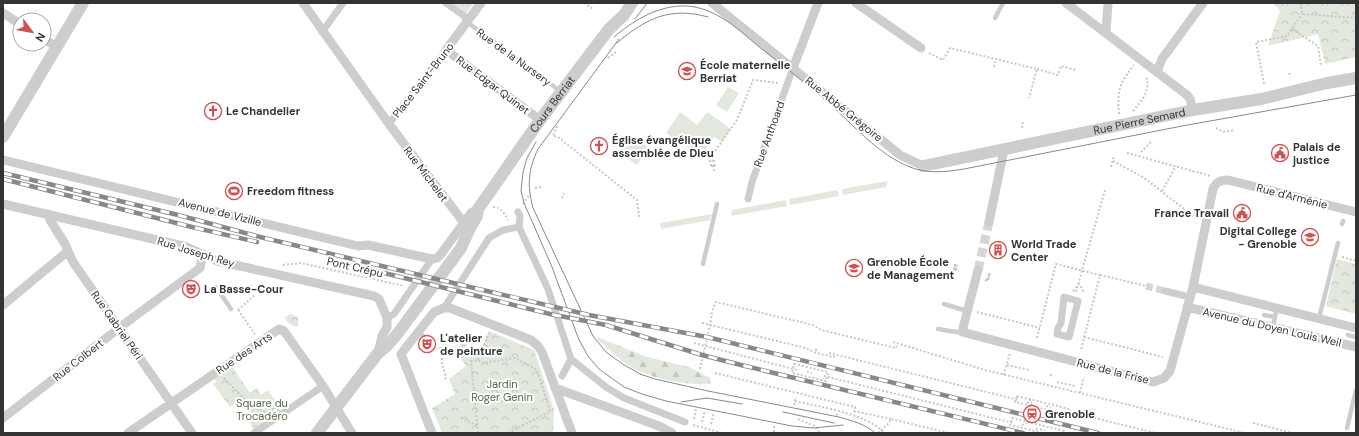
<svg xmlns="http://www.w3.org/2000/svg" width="1359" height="436" viewBox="0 0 1359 436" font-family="'DM Sans',sans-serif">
	<defs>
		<pattern id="forest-firs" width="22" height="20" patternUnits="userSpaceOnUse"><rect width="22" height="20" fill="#e2e8dd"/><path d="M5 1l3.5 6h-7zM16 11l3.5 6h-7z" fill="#c2c7be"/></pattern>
		<pattern id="park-crowns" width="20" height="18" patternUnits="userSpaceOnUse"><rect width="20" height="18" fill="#e2e8dd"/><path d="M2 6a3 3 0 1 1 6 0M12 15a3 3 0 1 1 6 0" fill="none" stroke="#c2c7be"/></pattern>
	</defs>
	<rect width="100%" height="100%" fill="#fff"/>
	<path fill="#e2e8dd" d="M728 87 739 93 727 112 716 105Z
		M680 112 697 125 707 112 731 129 722 142 714 137 701 156 666 133Z
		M633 136 647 146V152L637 165 620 153Z
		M888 181 886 187 843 195 842 189Z
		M838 190 839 196 790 205 789 199Z
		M786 200 787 206 731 216 732 210Z
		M712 214 710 220 661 229 660 223Z"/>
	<path fill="url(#forest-firs)" d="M597 337 647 357 689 367 710 378 711 383C689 387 643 377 625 363 616 356 608 348 599 341Z"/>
	<path fill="url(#park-crowns)" d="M446 3H474L464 16Z
		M1273 3H1356V57L1325 64 1318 34 1268 46 1280 11Z
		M1337 259 1356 264V314L1326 306Z
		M290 314 298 317V326C291 327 288 323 285 318Z
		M489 331 534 350 554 410 553 433H442L432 408 455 394 449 379 466 366 456 353 461 342 467 345 465 349 472 352 474 348 481 350Z
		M231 365 250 393 257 388 261 395 268 390 283 412 255 431 246 417 249 415 239 401 230 407 213 384 216 382 214 378Z"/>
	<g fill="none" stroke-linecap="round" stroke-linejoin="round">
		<path stroke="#d6d6d6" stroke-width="7" stroke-dasharray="7 3.5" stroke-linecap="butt" d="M1146 286 1165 291"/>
		<path stroke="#d6d6d6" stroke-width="9" stroke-dasharray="9 4.5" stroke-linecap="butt" d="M978 270 989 222"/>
		<path stroke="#c7c7c7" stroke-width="2" stroke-dasharray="2 2" stroke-linecap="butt" d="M584 3 593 9
			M1300 3 1302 14 1356 18
			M1292 29 1318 46 1321 66
			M929 53 943 60 950 48 1037 69 1029 98
			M608 58 616 52
			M994 67 996 59
			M1037 69 1058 75 1061 66 1076 70
			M1289 73 1291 77
			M1264 84 1256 42 1287 36 1302 14
			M1133 111C1142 101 1151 90 1146 76
			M1119 114C1117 91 1119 84 1134 65
			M557 126 553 136 558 137 637 200 639 217
			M1022 128 1023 121
			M1216 128 1224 132 1234 130
			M1141 152 1152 141
			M1127 153 1211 176
			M1113 161 1143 177 1196 218
			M714 165V172
			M711 166H715L713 154 737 120 753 80 779 83
			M711 166 710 160 713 161
			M711 166 710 160 713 161
			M1111 167 1114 155
			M535 188 541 187
			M1162 191 1176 166
			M562 198 564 193
			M523 204 530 194
			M493 207C501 207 504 213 508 220
			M1342 257 1356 261
			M955 264 954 270H956L957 266 955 265 954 270 959 271
			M283 265 301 263 404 286
			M1100 275 1146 286
			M986 279 988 280 990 273
			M985 280 988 281 989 274H987
			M1073 291 1079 284 1083 290 1082 293
			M1076 292 1105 190
			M238 310 255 334
			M238 310 256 294
			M977 312 1040 328
			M702 323 806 348 816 353 834 357 835 354
			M1084 337 1163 357
			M1037 338 1056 264 1100 275 1081 350
			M893 342 985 370 1245 433
			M694 343 797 370
			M815 350H818
			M829 353 1019 400
			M442 358V364L446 377 445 380
			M478 360 489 333
			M794 364 828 372 826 381 792 373Z
			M1007 365 1030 370
			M700 369 711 320 712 311 716 302 813 325 821 330 896 348 897 344
			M807 372 812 373
			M715 373 855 407 854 411 891 419
			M1004 375 1010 353
			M1050 375 1054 376
			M824 376 1013 423
			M224 378 247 402 268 414
			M1057 382 1075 386
			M1080 393 1084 377
			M1017 396 1070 409 1069 415 1015 402Z
			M1030 399V402L1032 403
			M795 401C820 407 867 414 885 433
			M1027 402 1032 405
			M794 405 796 397
			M1046 406 1051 407
			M1067 411 1155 433
			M836 415 839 412
			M461 418 478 426
			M694 419 696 408
			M798 419 815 426 820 433
			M702 422 705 410
			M1253 423 1292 433
			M711 424 714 412
			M693 425 722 433
			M1022 425 1027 423
			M774 426V433
			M1036 429 1045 430
			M478 433 471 361 478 360 482 363 515 358 537 370 550 411
			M508 433 551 411
			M878 433 889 423 891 419 949 433
			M1042 433 1010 425 1012 418 1064 431V433"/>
		<path stroke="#cdcdcd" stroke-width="4.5" d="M995 18 1003 3
			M467 22 560 91
			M1342 224 1343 221
			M703 264 717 204
			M216 287 231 309
			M944 304 967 311
			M1264 315 1275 317
			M1319 318 1338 243
			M1273 326 1277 308
			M938 329 956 332H962
			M418 332 425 337
			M1348 335 1356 337
			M441 349 443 351
			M1347 428 1356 390"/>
		<path stroke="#cdcdcd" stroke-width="7" d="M446 3 464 16 467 22
			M322 32 343 3
			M389 124 446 50
			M748 199 752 182 793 68
			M518 212 520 216 519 227 548 289 571 359 606 387 624 398 685 422
			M1165 291 1190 297
			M1064 297 1078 301 1069 337 1057 334 1058 328 1061 323Z
			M444 308 489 238 503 230 519 227
			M387 318 394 314 432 259
			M562 376 571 359
			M254 433 323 386"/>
		<path stroke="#cdcdcd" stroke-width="9" d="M303 3 389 124 464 223
			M481 3 446 50 540 120
			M712 3 900 155 923 166
			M856 3 921 48
			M1066 3 1187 95 1190 99 1193 110
			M3 13 20 24
			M1106 32 1108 3
			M44 39 57 47
			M793 68 818 3
			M1157 72 1162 59 1203 3
			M3 160 358 246 368 245 432 259 437 258 441 254 471 213 478 209
			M3 204 187 247 217 261 374 296 379 299 387 318V327L382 336 378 353
			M48 214 50 220 65 244 73 262 192 433
			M989 222 1004 150
			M978 270 962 332 1153 382 1164 378 1170 371 1193 287 1213 189C1216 182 1220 180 1228 180L1356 212
			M1193 287 1356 328
			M3 305 68 251
			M1187 307 1356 347
			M401 354 434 312 444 308H450L531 340 538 346 542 352 572 433
			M401 354 432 433
			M555 388 659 426 672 433
			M3 418 127 322 200 268 203 254
			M128 433 279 329 284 331 323 386 352 433"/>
		<g stroke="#cdcdcd" stroke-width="12">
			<path d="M3 137 83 3"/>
			<path id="s1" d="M923 166 1193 110 1261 99 1327 83 1356 78"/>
			<path id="s2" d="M317 433 378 353 388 345 398 333 461 248 470 228 477 216 478 209 499 179 540 120 609 29 624 15 632 3"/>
		</g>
		<path stroke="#888" stroke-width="1" d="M635 19 647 3
			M614 37C633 21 654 8 679 6 711 4 736 27 758 46 782 65 806 83 829 103 853 125 879 155 910 167 926 174 946 172 964 169L1182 126 1356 95
			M619 39 538 149C528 170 527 185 533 208L593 336 606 352 621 363 640 374 655 379 708 391 839 417C852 421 866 424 875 433
			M617 43C645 19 670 6 708 17
			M536 142 527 158 523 172 521 191 524 203 552 267 579 340 588 356 599 369 624 387 642 394 666 401 792 426 814 428 843 425
			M681 402 707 398 742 404
			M783 412 834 423"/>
		<g stroke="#888" stroke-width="4.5">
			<path id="rail" d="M3 173 178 215 260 237 491 292 589 315 707 337 1098 433
				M3 179 192 227 257 242
				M360 267 550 314 606 325 702 355 741 365 1023 433"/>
		</g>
		<use href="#rail" stroke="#fff" stroke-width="3" stroke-dasharray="9" stroke-linecap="butt"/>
	</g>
	<defs>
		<g id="school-ring" transform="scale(0.9)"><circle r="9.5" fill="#fff" stroke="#d0514e" stroke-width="1.5"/><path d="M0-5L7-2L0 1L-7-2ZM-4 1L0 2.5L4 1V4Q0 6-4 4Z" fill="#d0514e"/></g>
		<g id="church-ring" transform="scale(0.9)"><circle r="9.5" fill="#fff" stroke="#d0514e" stroke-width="1.5"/><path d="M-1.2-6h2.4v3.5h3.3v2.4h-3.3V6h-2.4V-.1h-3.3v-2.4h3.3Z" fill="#d0514e"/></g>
		<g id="civic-ring" transform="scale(0.9)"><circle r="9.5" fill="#fff" stroke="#d0514e" stroke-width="1.5"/><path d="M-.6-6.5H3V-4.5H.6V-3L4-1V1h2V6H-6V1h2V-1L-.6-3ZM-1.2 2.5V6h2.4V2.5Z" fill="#d0514e"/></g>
		<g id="stadium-ring" transform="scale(0.9)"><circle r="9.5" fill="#fff" stroke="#d0514e" stroke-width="1.5"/><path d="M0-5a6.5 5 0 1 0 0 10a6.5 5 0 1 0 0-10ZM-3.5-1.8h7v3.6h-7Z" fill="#d0514e"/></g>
		<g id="university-ring" transform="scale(0.9)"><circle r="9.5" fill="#fff" stroke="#d0514e" stroke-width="1.5"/><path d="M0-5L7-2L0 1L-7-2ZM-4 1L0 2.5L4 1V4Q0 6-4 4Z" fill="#d0514e"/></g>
		<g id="building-ring" transform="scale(0.9)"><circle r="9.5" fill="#fff" stroke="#d0514e" stroke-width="1.5"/><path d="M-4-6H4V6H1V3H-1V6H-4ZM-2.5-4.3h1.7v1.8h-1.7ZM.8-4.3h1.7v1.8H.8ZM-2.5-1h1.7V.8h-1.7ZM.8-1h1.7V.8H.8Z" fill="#d0514e"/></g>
		<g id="theatre-ring" transform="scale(0.9)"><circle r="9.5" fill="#fff" stroke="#d0514e" stroke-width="1.5"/><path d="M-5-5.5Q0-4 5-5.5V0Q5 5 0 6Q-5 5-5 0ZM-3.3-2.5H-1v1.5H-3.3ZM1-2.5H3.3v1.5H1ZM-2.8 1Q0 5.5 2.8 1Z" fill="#d0514e"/></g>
		<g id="station-ring" transform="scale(0.9)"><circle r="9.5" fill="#fff" stroke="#d0514e" stroke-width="1.5"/><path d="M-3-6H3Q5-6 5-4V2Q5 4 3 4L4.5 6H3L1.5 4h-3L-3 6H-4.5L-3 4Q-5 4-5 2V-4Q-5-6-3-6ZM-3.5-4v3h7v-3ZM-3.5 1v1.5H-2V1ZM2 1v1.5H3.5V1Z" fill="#d0514e"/></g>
	</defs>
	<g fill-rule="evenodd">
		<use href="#school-ring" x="687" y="71"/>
		<use href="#church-ring" x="213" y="111"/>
		<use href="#church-ring" x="599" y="146"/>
		<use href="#civic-ring" x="1280" y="153"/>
		<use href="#stadium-ring" x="234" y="191"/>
		<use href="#civic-ring" x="1242" y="213"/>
		<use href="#university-ring" x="1310" y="237"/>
		<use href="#building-ring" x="998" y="250"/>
		<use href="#university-ring" x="854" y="268"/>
		<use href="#theatre-ring" x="191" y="289"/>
		<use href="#theatre-ring" x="427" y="344"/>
		<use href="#station-ring" x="1032" y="414"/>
	</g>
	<g text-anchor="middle" stroke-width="4" stroke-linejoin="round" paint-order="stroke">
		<g font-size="11" fill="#333" stroke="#fff">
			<text transform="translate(514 57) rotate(36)" y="4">Rue de la Nursery</text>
			<text transform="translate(423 80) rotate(-52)" y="4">Place Saint-Bruno</text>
			<text transform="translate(493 85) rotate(37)" y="4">Rue Edgar Quinet</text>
			<text dy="4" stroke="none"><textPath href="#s2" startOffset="406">Cours Berriat</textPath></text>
			<text transform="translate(844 109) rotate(39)" y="4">Rue Abbé Grégoire</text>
			<text dy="4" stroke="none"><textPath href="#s1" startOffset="221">Rue Pierre Semard</textPath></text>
			<text transform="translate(769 134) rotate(-70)" y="4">Rue Anthoard</text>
			<text transform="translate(426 174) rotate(53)" y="4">Rue Michelet</text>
			<text transform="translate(1292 196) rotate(14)" y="4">Rue d'Arménie</text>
			<text transform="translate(220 212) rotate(14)" y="4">Avenue de Vizille</text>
			<text transform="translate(196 252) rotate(17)" y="4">Rue Joseph Rey</text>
			<text transform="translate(355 267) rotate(13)" y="4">Pont Crépu</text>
			<text transform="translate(117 325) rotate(55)" y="4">Rue Gabriel Péri</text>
			<text transform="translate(1272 327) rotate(13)" y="4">Avenue du Doyen Louis Weil</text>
			<text transform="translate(244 353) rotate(-34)" y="4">Rue des Arts</text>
			<text transform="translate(78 360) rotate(-38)" y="4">Rue Colbert</text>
			<text transform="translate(1113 371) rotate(14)" y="4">Rue de la Frise</text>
		</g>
		<g font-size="11" font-weight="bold" fill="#333" stroke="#fff" text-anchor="start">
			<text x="700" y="69">École maternelle<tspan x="700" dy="13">Berriat</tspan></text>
			<text x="226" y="115">Le Chandelier</text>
			<text x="612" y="144">Église évangélique<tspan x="612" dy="13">assemblée de Dieu</tspan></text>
			<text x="1293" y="151">Palais de<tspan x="1293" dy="13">justice</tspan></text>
			<text x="247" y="195">Freedom fitness</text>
			<text x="1229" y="217" text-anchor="end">France Travail</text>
			<text x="1297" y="235" text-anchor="end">Digital College<tspan x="1297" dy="13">- Grenoble</tspan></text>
			<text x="1011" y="248">World Trade<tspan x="1011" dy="13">Center</tspan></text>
			<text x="867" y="266">Grenoble École<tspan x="867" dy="13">de Management</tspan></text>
			<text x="204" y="293">La Basse-Cour</text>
			<text x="440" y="342">L'atelier<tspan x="440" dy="13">de peinture</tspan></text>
			<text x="1045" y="418">Grenoble</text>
		</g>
		<g font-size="11" fill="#536a45" stroke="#fff">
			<text x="502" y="388">Jardin<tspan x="502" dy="13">Roger Genin</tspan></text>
			<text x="262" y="407">Square du<tspan x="262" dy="13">Trocadéro</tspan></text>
		</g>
	</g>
	<rect width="1359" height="436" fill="none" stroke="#333333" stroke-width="8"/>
	<g transform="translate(32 32) rotate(122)"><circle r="19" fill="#ffffff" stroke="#adadad"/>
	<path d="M0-3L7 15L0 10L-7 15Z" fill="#d0514e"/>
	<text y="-6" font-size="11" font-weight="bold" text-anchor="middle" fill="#333333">N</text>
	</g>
</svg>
